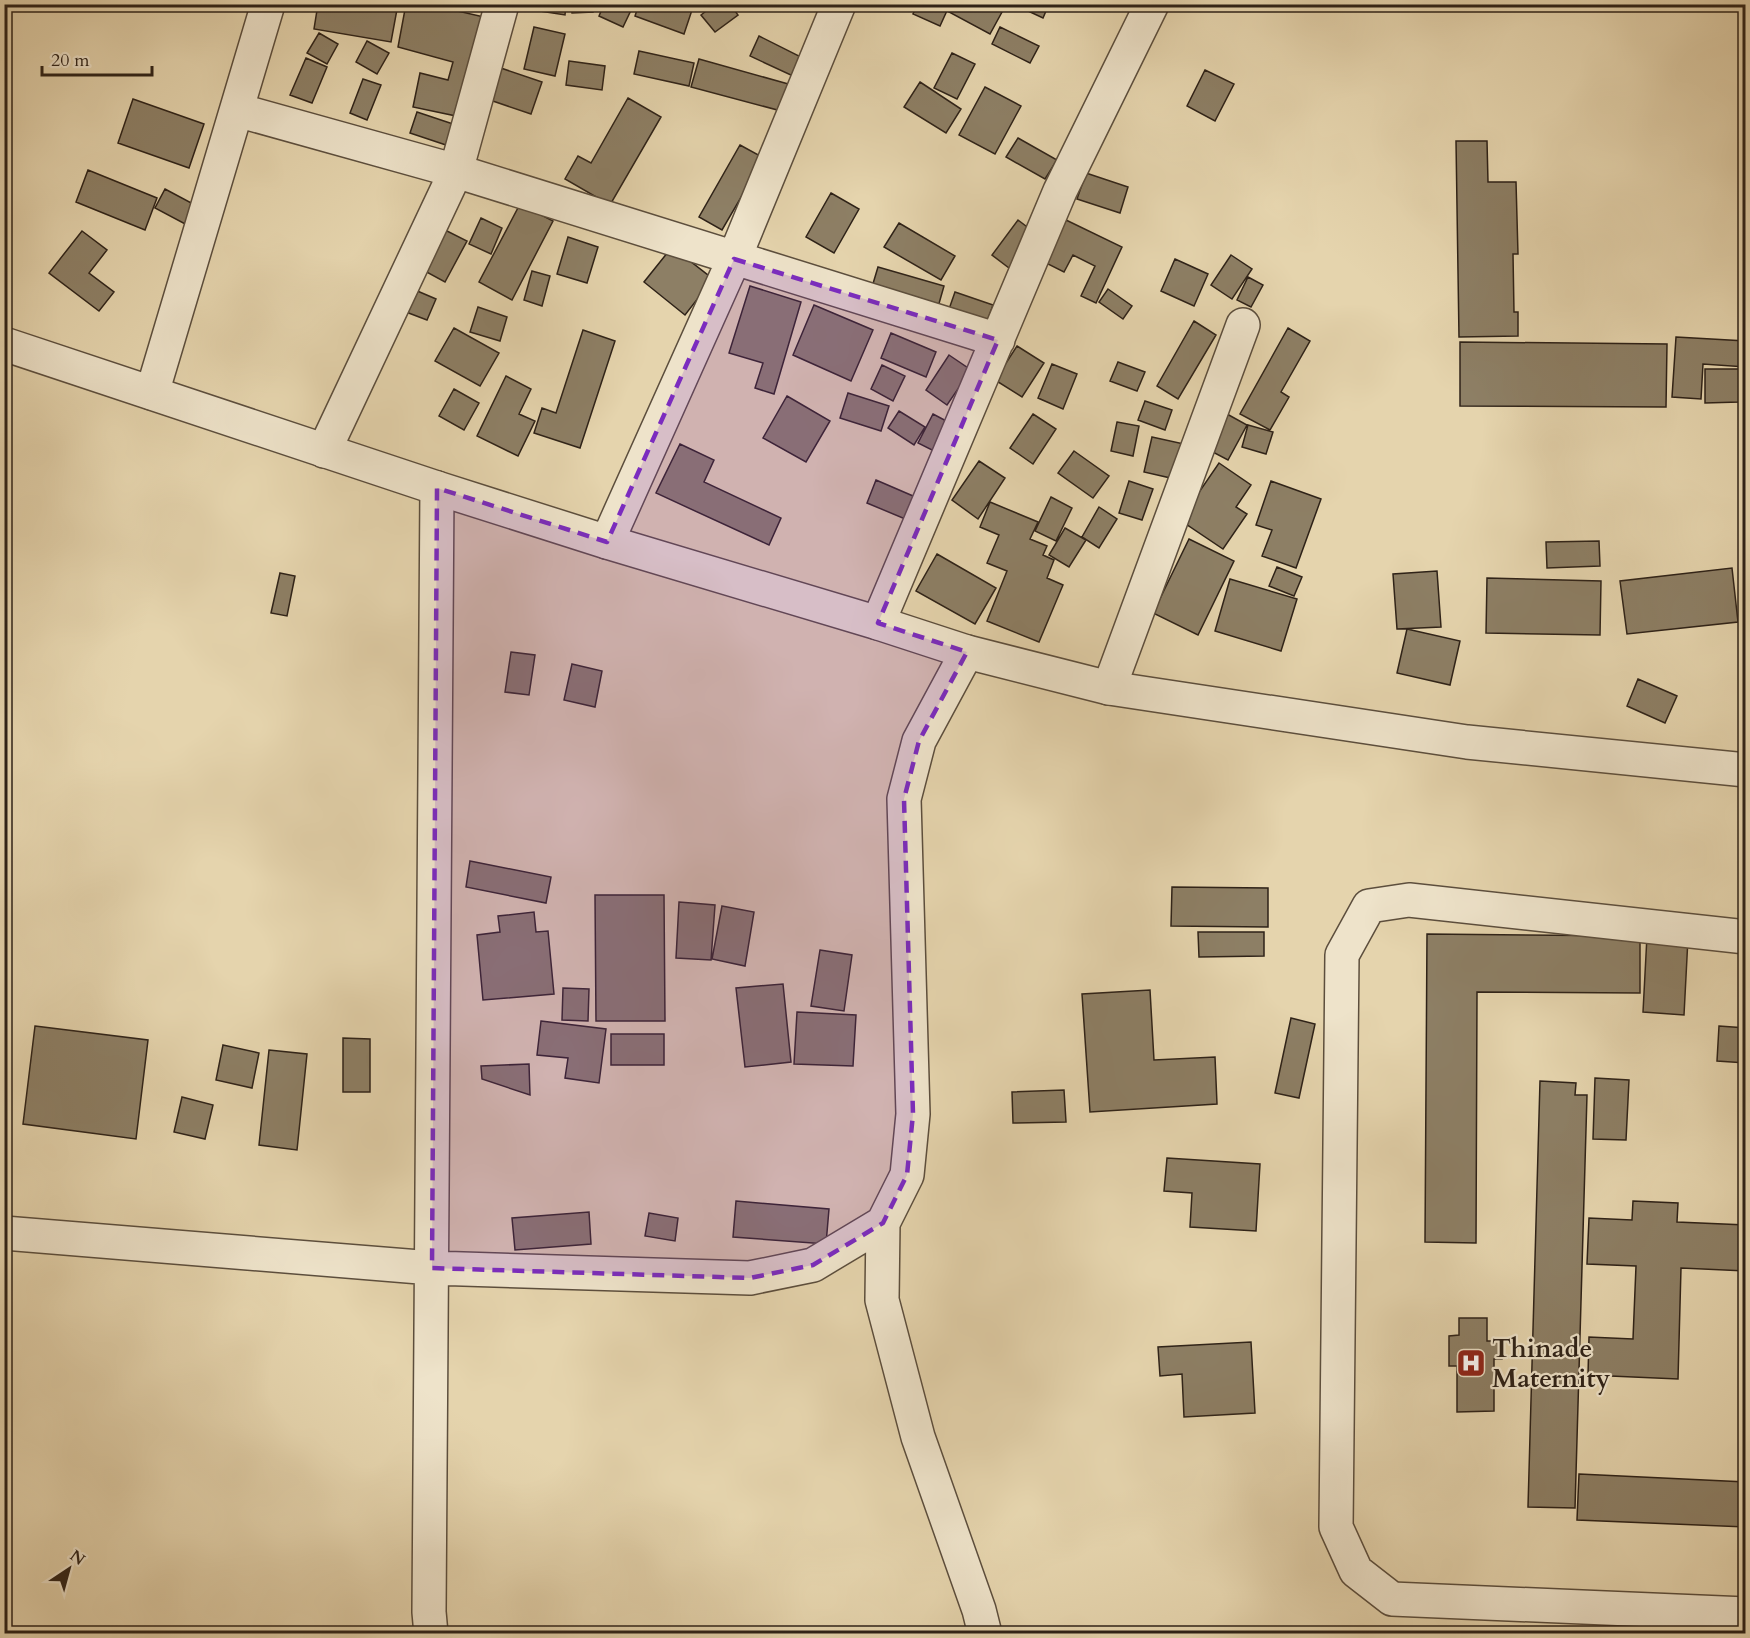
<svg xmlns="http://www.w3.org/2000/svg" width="1750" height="1638" viewBox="0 0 1750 1638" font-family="Cardo,serif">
	<rect width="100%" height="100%" fill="#e5d4ad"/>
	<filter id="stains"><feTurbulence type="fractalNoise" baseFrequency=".00333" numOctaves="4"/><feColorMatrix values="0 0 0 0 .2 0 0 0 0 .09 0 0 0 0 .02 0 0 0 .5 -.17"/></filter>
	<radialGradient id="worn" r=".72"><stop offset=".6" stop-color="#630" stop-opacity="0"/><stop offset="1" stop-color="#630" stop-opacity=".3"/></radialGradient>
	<path fill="#8d7f65" stroke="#2e2218" stroke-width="1.5" d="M318 4H398L391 42 314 29Z
		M406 4H427L484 17 461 117 413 107 420 73 448 80 453 62 398 47Z
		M521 4H566L565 15 521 8Z
		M571 4H593V12L572 13Z
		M604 4H634L623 27 599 16Z
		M639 4H694L684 34 635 16Z
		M715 4H730L738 15 715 32 701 15Z
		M918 4H950L940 26 913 14Z
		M953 4H989L1002 12 990 34 949 12Z
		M1013 4H1049L1043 18Z
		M534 27 565 34 555 76 524 69Z
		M1000 27 1039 46 1030 63 992 44Z
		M319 33 338 44 327 64 307 53Z
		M759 36 801 57 793 76 750 56Z
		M367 41 389 53 377 74 356 62Z
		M639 51 694 63 689 86 634 74Z
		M952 53 975 64 957 99 934 88Z
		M306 58 327 67 312 103 290 95Z
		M699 59 792 85 785 112 691 87Z
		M569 61 605 66 602 90 566 85Z
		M495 66 542 82 531 114 484 98Z
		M1205 70 1234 84 1215 121 1187 106Z
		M363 79 381 85 367 120 350 113Z
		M920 82 961 109 946 133 904 107Z
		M985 87 1021 106 995 154 959 135Z
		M628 98 661 117 610 205 565 179 578 156 591 163Z
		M133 99 204 124 189 168 118 143Z
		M417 112 453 124 446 145 410 133Z
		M1018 138 1057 160 1045 179 1006 157Z
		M1456 141H1487L1488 182H1516L1518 254H1513L1514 312H1518V336L1459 337Z
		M740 145 764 158 722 230 699 217Z
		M88 170 157 198 145 230 76 202Z
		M1086 173 1128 187 1120 213 1077 199Z
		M165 189 197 206 187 225 155 208Z
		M831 193 859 209 834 253 806 237Z
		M520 204 553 221 512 300 479 282Z
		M481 218 502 228 491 254 469 244Z
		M1018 220 1035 233 1009 268 992 255Z
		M1066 220 1122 247 1096 303 1081 296 1095 266 1073 255 1064 272 1046 263Z
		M899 223 955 256 941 280 884 247Z
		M443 229 467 241 445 282 421 269Z
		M82 231 107 250 89 273 114 292 99 311 49 273Z
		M568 237 598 247 587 283 557 274Z
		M672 247 713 279 685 315 644 282Z
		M1231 255 1252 269 1232 299 1211 285Z
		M1175 259 1208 274 1194 306 1161 291Z
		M878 267 944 286 938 307 872 287Z
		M532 271 550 276 542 306 524 300Z
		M1248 277 1263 285 1251 307 1237 300Z
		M750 286 801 302 774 394 755 388 763 363 729 353Z
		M1108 289 1132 306 1123 319 1099 302Z
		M415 290 436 299 427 320 406 312Z
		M955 292 993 305 986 325 948 312Z
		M814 305 873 330 851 381 793 355Z
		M478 307 507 317 500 341 470 332Z
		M1194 321 1216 335 1178 399 1157 386Z
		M454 328 499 353 480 386 435 361Z
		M1288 328 1310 341 1281 392 1289 397 1270 430 1240 414Z
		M583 330 615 341 580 448 534 433 542 408 556 413Z
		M891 333 936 352 926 377 881 358Z
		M1676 337 1746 341V367L1703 364 1701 399 1672 397Z
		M1460 342 1667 344 1666 407 1460 406Z
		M1017 346 1044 363 1022 397 995 380Z
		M949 355 971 370 947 405 926 390Z
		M1118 362 1145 372 1137 391 1110 381Z
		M1052 364 1077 374 1063 409 1038 398Z
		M882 365 905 376 893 401 871 389Z
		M1705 369H1739V402L1705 403Z
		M506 376 531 389 519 414 535 421 518 456 477 436Z
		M454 389 479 403 464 430 439 416Z
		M848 393 889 406 881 431 840 418Z
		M787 396 830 421 806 462 763 438Z
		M1145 401 1172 410 1165 430 1138 420Z
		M899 411 925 427 914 445 888 428Z
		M933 414 954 425 940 454 918 443Z
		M1033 414 1056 429 1033 464 1010 448Z
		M1227 414 1247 425 1228 460 1207 449Z
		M1117 422 1139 426 1133 456 1111 451Z
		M1248 425 1273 432 1266 454 1242 447Z
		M1152 437 1184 444 1175 479 1144 472Z
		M680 444 714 460 704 482 781 518 769 545 656 493Z
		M1074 451 1109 476 1093 498 1058 473Z
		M979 461 1005 478 978 519 952 500Z
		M1219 463 1251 485 1236 507 1247 514 1223 549 1180 520Z
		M876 480 920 499 910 521 867 503Z
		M1129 481 1153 489 1142 520 1119 513Z
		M1271 481 1321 499 1296 568 1262 556 1272 530 1256 525Z
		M1051 497 1072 508 1056 541 1035 531Z
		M990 502 1038 522 1030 539 1047 546 1043 555 1054 560 1047 578 1063 585 1039 642 987 621 1007 571 987 563 999 535 980 527Z
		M1099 507 1117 519 1099 548 1082 537Z
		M1065 528 1086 540 1069 567 1049 555Z
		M1189 539 1234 561 1198 635 1153 613Z
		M1599 541 1600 566 1547 568 1546 542Z
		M937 554 996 588 975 624 916 591Z
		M1277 567 1302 577 1294 596 1269 586Z
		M1732 568 1738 622 1627 634 1620 581Z
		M1437 571 1441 627 1397 629 1393 574Z
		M280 573 295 576 287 616 271 613Z
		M1487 578 1601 581 1600 635 1486 633Z
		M1230 579 1297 599 1281 651 1215 631Z
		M1407 629 1460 641 1450 685 1397 673Z
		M511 652 535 655 529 695 505 692Z
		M572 664 602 671 595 707 564 700Z
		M1638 679 1677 696 1665 723 1627 706Z
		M470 861 551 877 546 903 466 887Z
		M1172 887 1268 888V927L1171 926Z
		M595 895H664L665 1021H596Z
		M679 902 715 905 711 960 676 958Z
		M722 906 754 912 745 966 712 959Z
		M534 912 536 932 548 931 554 994 483 1000 477 935 500 932 498 916Z
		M1198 932H1264V956L1199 957Z
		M1427 934 1640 936V993L1477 992 1476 1243 1425 1242Z
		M1647 936 1688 938 1684 1015 1643 1012Z
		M820 950 852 955 844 1011 811 1006Z
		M783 984 791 1062 745 1067 736 988Z
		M563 988 589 989 588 1021 562 1020Z
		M1150 990 1154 1060 1215 1057 1217 1104 1090 1112 1082 994Z
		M797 1012 856 1015 853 1066 794 1064Z
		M1291 1018 1315 1024 1299 1098 1275 1093Z
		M541 1021 606 1029 599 1083 565 1078 568 1058 537 1055Z
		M35 1026 148 1040 136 1139 23 1124Z
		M1719 1026 1746 1028V1063L1717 1061Z
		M611 1034H664V1065H611Z
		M343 1038 370 1039V1092H343Z
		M223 1045 259 1053 252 1088 216 1080Z
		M269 1050 307 1054 297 1150 259 1145Z
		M529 1064 530 1095 482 1079 481 1066Z
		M1595 1078 1629 1080 1626 1140 1593 1139Z
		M1540 1081 1576 1083 1575 1095H1587L1575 1508 1528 1507Z
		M1064 1090 1066 1122 1013 1123 1012 1092Z
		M182 1097 213 1105 205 1139 174 1132Z
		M1167 1158 1260 1164 1256 1231 1190 1227 1192 1193 1164 1191Z
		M736 1201 829 1209 826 1244 733 1237Z
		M1633 1201 1678 1203 1677 1222 1746 1225V1271L1681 1268 1678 1379 1588 1375 1589 1337 1633 1339 1636 1266 1587 1264 1589 1218 1632 1220Z
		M589 1212 591 1244 515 1250 512 1218Z
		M649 1213 678 1218 675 1241 645 1236Z
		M1459 1318H1487V1341H1502V1359H1494V1411L1457 1412V1366H1449V1336L1459 1335Z
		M1251 1342 1255 1413 1184 1417 1182 1374 1160 1376 1158 1347Z
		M1579 1474 1746 1482V1527L1577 1520Z"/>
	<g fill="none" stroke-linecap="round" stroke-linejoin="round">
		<g stroke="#5c4e3d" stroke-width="36">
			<path id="minor" d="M237 110 456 171 998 340
				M152 393 268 4
				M324 451 456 171 502 4
				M607 542 734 259 839 4
				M878 623 1060 191 1152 4
				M967 652 919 741 904 799 913 1114 907 1175 883 1223 882 1300 918 1437 979 1610 985 1634
				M1109 688 1243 325
				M1746 937 1409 900 1369 906 1342 955 1336 1527 1356 1571 1392 1599 1746 1614
				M4 1233 432 1268 750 1278 813 1265 883 1223
				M431 1634 429 1612 437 488"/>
		</g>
		<g stroke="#5c4e3d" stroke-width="36">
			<path id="tertiary" d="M4 344 437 488 607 542 878 623 967 652 1109 688 1467 742 1746 770"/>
		</g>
		<use href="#minor" stroke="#eee3ca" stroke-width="33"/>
		<use href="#tertiary" stroke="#eee3ca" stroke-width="33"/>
	</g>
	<path fill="#7b2cbf" fill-opacity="0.2" stroke="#7b2cbf" stroke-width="4.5" stroke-dasharray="12 8" stroke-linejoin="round" d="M734 259 998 340 878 623 967 652 919 741 904 799 913 1114 907 1175 883 1223 813 1265 750 1278 432 1268 437 488 607 542Z"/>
	<defs>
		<g id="hospital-square" transform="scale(1.5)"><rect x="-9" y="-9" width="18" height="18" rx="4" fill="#8f2418" stroke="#eee3ca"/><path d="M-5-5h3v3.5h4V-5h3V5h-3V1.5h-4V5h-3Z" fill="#fff"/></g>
	</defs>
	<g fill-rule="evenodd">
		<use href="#hospital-square" x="1471" y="1363"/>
	</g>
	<g text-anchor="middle" stroke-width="4.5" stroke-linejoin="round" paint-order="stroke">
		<g font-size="26" font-weight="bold" fill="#2e2218" stroke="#eee3ca" text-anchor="start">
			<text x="1492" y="1357">Thinade<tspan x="1492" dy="30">Maternity</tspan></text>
		</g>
	</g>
	<rect width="1750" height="1638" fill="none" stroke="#e5d4ad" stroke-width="24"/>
	<rect x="6" y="6" width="1738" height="1626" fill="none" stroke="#2e2218" stroke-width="3"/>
	<rect x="12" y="12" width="1726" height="1614" fill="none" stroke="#2e2218" stroke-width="1.5"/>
	<g transform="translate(69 1569) rotate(36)" stroke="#eee3ca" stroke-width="4.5" paint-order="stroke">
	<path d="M0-4.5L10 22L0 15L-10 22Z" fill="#2e2218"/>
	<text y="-9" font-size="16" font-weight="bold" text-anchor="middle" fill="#2e2218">N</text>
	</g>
	<path d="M42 66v9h110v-9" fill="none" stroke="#2e2218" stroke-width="3"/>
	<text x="51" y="66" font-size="18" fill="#2e2218" stroke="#eee3ca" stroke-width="4.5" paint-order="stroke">20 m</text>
	<rect width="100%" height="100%" filter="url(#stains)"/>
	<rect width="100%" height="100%" fill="url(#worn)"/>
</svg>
